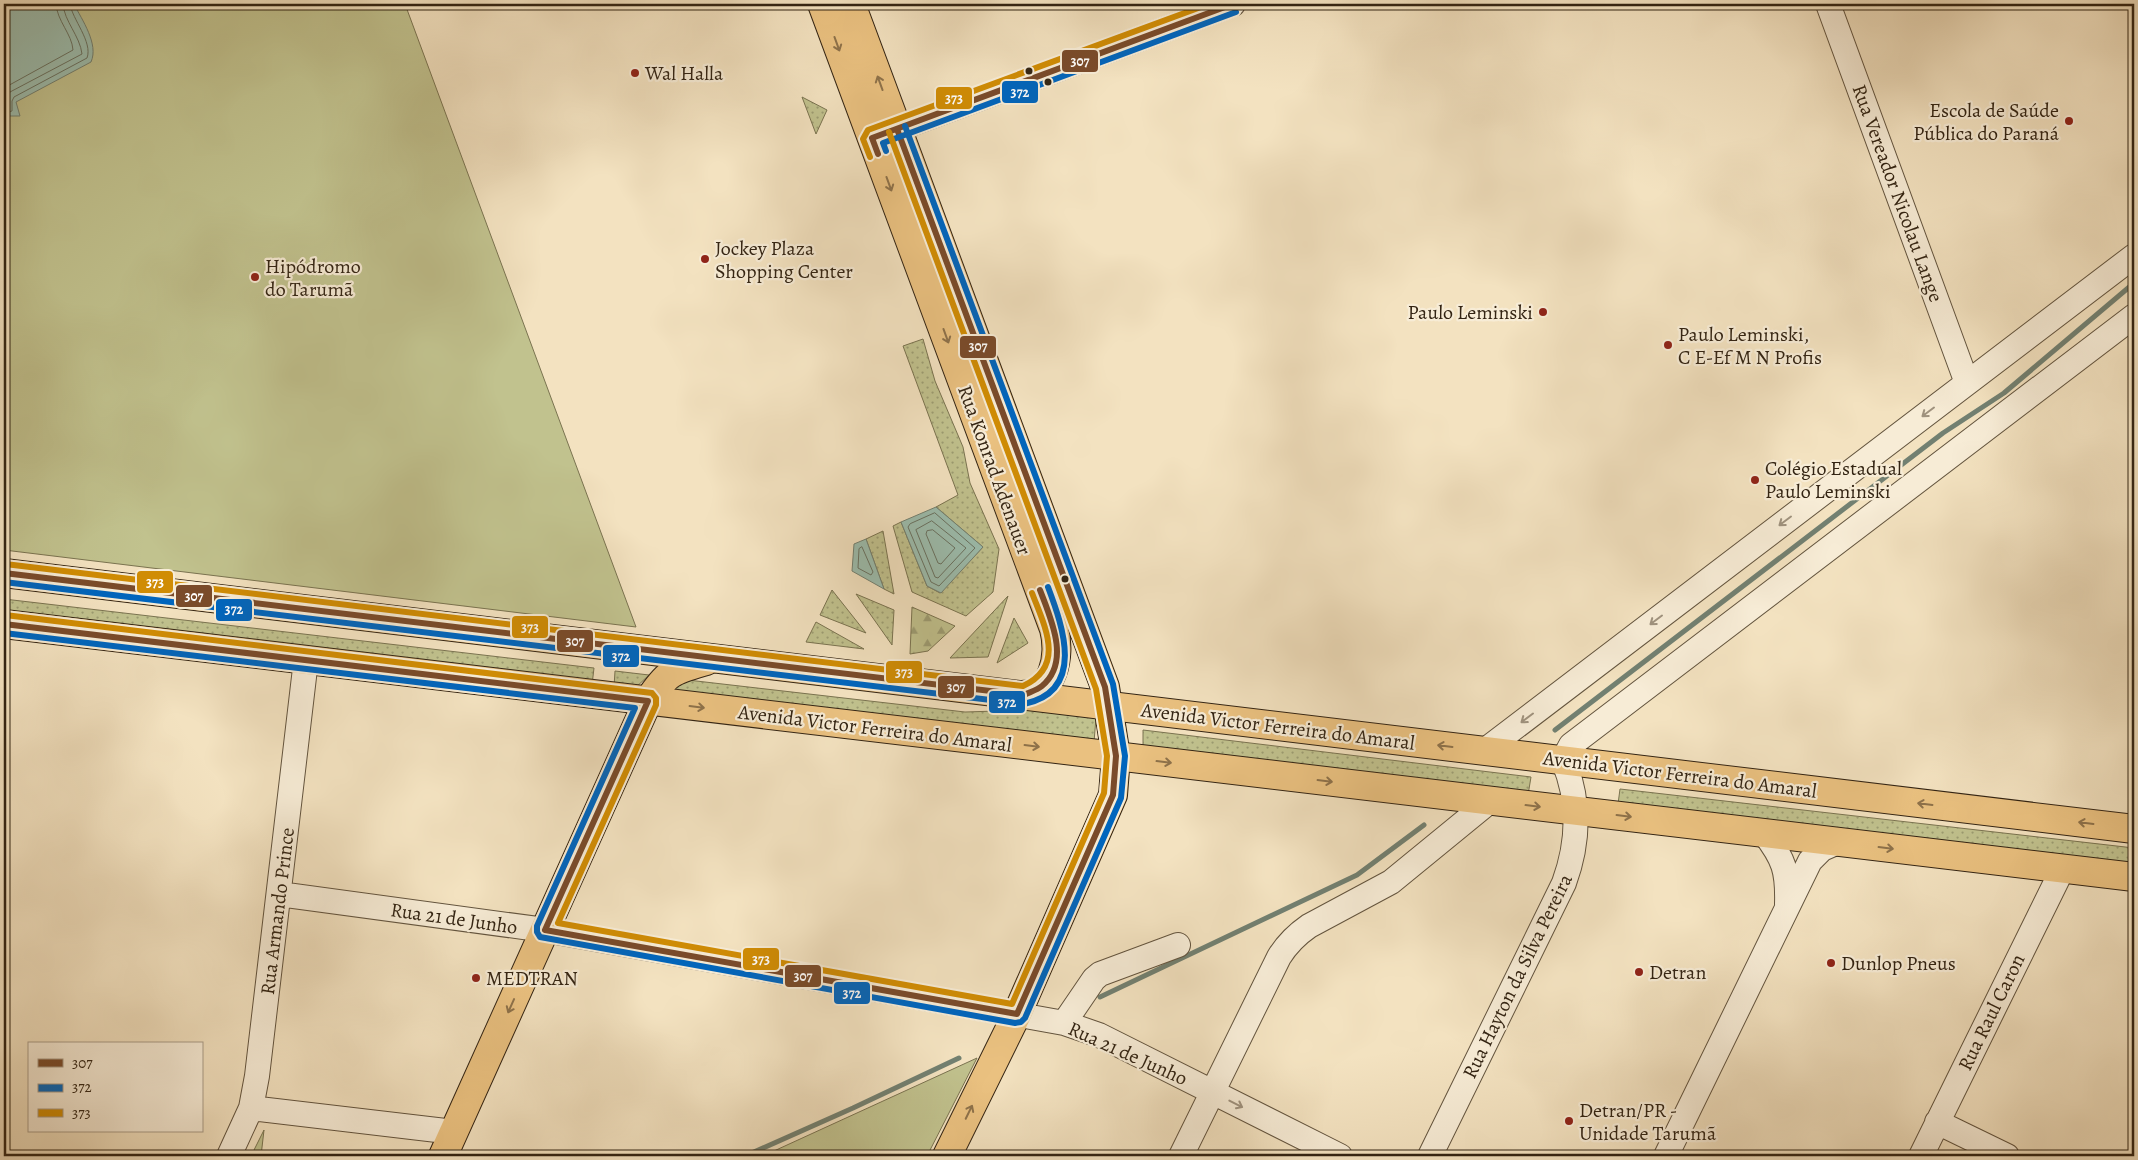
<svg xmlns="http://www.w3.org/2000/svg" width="2138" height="1160" viewBox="0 0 2138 1160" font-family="Alegreya,serif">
	<defs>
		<pattern id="grass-dots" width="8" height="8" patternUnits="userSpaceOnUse" patternTransform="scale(1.25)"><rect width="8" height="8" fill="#c1c28e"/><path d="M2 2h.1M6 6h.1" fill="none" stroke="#9d9d73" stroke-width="1.8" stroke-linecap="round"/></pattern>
		<pattern id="forest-firs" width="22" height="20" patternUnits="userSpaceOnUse" patternTransform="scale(1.25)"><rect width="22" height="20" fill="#c1c28e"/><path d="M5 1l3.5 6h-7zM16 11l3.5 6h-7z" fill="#9d9d73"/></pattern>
	</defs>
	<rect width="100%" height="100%" fill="#f3e2c0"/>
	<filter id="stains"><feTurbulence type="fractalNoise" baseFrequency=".004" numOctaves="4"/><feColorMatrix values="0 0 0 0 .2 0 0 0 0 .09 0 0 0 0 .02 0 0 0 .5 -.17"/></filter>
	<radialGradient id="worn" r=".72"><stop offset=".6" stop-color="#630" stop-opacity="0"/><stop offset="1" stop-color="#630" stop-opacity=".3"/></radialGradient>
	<path fill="url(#grass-dots)" stroke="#7a7350" d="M802 97 827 110 816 134Z
		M923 339 935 381 963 447 970 483 999 549 993 592 966 616 912 592 893 526 901 522 927 586 940 593 983 547 936 507 958 495 903 346Z
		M883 531 894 594 884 589 866 539Z
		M832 590 866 633 820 615Z
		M856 594 894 610 892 645Z
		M1008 596 988 657 950 658Z
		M4 599 594 668 592 685 4 617Z
		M1014 618 1028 643 997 663Z
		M816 622 864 649 806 642Z
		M615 671 649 675 633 690 614 687Z
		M679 679 965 712 1030 710 1096 718 1094 742 669 694Z
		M1143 730 1531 777 1528 795 1143 749Z
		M1620 789 2134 848V865L1618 804Z"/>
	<path fill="url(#forest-firs)" stroke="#7a7350" d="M912 607 955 626 928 651 910 654Z"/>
	<path fill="#c1c28e" stroke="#7a7350" d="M4 4H405L636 627 4 550Z
		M977 1058 927 1156H763Z
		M264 1130 261 1156H251Z"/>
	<path fill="#9cbeaf" stroke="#728071" d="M4 4H74C82 20 99 44 91 62L16 102 20 116H4Z
		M936 507 983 547 941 593 927 586 901 522Z
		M866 539 884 589 852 571 854 544Z"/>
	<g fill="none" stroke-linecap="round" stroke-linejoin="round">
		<path stroke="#687161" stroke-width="1" d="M4 88 73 50C72 34 57 21 56 4
			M4 106 7 97 10 92 82 54C80 36 64 21 63 4
			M4 113 12 111V101L14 97 87 58C93 42 72 19 70 4
			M935 513 975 548 939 586 931 582 908 527 910 524Z
			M932 521 966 548 938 578 935 577 916 530Z
			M933 530 955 548 941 564 938 563 926 534 927 531Z
			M862 547 873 572 871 575 858 568 859 549Z"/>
		<path stroke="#728071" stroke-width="5" d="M1555 730 1943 433 2004 393 2134 283
			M1100 997 1357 875 1424 825
			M745 1156 853 1108 959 1058"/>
		<g stroke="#63543e" stroke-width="26">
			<path id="minor" d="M1828 4 1967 383
				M881 135 1233 4
				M1484 751 2134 256
				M1764 833C1784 859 1788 871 1787 904
				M279 894 545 930 1064 1023 1099 1035 1340 1156
				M1064 1023 1094 979 1100 974 1178 945
				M251 1108 454 1132
				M1937 1122 2007 1156
				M229 1156 251 1108 257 1076 306 660
				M1181 1156 1279 957C1287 944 1296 935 1309 926L1391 882 1490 801
				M1430 1156 1564 883C1579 842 1580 800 1563 760L1571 745 2134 316
				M1666 1156 1810 861 1822 849 1838 842
				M1921 1156 2063 868"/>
		</g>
		<g stroke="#332413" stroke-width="30">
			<path id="major" d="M822 4 1054 629C1061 655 1054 697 1019 695
				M851 4 1105 687 1116 756 1113 795 1017 1014 947 1156
				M443 1156 648 701"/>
		</g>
		<g stroke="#332413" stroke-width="30">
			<path id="highway" d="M4 573 2134 829
				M4 624 2134 877
				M648 701C668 671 672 671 706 661"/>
		</g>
		<use href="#minor" stroke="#f7ecd6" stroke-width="24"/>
		<use href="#major" stroke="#eac180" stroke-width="28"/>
		<use href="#highway" stroke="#eac180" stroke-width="28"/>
		<g stroke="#f7ecd6" stroke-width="10">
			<path id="bus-1" d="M878 154 872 138 1233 4
				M4 573 1024 695C1030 692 1037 690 1042 686 1071 662 1051 619 1040 590
				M4 624 648 701 545 930 1017 1014 1113 795 1116 756 1105 687 897 129"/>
		</g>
		<g stroke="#f7ecd6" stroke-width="10">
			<path id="bus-2" d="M886 151 883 143 1236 12
				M4 582 1024 704C1086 691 1063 627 1048 587
				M4 633 635 708 537 926V932L540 937 1015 1023 1021 1022 1025 1018 1121 798 1125 756 1113 684 905 126"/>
		</g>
		<g stroke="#f7ecd6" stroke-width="10">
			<path id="bus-3" d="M870 157 863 139 868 130 1209 4
				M5 564 1023 686C1066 666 1045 627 1032 593
				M5 615 652 693 656 698V705L558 923 1012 1004 1104 793 1107 756 1096 689 889 132"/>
		</g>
		<use href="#bus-1" stroke="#7a4b2a" stroke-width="6"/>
		<use href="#bus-2" stroke="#0065bd" stroke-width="6"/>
		<use href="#bus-3" stroke="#d08c04" stroke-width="6"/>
	</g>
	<defs><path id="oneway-shaft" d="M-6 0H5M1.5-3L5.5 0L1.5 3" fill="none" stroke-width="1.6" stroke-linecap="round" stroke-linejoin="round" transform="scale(1.25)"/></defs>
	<g stroke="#8e724a">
		<use href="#oneway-shaft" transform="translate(837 44) rotate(70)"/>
		<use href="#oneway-shaft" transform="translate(880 83) rotate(-110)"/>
		<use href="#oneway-shaft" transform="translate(889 184) rotate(70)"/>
		<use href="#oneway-shaft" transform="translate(946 336) rotate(70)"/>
		<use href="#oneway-shaft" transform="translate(697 707) rotate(7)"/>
		<use href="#oneway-shaft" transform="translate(1032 746) rotate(7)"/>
		<use href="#oneway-shaft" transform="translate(1445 746) rotate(-173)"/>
		<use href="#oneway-shaft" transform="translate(1164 762) rotate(7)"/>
		<use href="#oneway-shaft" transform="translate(1325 781) rotate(7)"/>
		<use href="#oneway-shaft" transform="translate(1925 804) rotate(-173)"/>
		<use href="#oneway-shaft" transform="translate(1533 806) rotate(7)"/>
		<use href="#oneway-shaft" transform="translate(1624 816) rotate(7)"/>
		<use href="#oneway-shaft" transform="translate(2086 823) rotate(-173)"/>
		<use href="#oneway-shaft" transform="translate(1886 848) rotate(7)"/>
		<use href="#oneway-shaft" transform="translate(511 1006) rotate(114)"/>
		<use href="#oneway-shaft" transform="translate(969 1112) rotate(-64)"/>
	</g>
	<g stroke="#9f927e">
		<use href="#oneway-shaft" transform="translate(1928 412) rotate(143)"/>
		<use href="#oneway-shaft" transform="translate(1785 521) rotate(143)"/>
		<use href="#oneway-shaft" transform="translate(1656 620) rotate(143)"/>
		<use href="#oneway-shaft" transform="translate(1527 718) rotate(143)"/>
		<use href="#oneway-shaft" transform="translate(1236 1104) rotate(27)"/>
	</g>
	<g fill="#332413" stroke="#f7ecd6" stroke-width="2">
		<circle cx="1029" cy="71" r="4.5"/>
		<circle cx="1048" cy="82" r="4.5"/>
		<circle cx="1065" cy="579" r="4.5"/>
	</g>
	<g fill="#8f2418" stroke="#f7ecd6" stroke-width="2">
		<circle cx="635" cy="73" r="5"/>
		<circle cx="2069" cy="121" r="5"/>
		<circle cx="705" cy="259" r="5"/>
		<circle cx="255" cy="277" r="5"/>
		<circle cx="1543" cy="312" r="5"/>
		<circle cx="1668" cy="345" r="5"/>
		<circle cx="1755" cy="480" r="5"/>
		<circle cx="1831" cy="963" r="5"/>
		<circle cx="1639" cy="972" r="5"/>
		<circle cx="476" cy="978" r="5"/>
		<circle cx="1569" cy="1121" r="5"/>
	</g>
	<g text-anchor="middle" stroke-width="4.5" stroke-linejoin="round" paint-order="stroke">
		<g font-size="20" fill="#332413" stroke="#f7ecd6" text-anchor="start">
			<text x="645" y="80">Wal Halla</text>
			<text x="2059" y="117" text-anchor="end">Escola de Saúde<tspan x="2059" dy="23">Pública do Paraná</tspan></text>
			<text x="715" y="255">Jockey Plaza<tspan x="715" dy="23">Shopping Center</tspan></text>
			<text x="265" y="273">Hipódromo<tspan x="265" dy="23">do Tarumã</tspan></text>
			<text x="1533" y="319" text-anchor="end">Paulo Leminski</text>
			<text x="1678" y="341">Paulo Leminski,<tspan x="1678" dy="23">C E-Ef M N Profis</tspan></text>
			<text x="1765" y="475">Colégio Estadual<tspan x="1765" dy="23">Paulo Leminski</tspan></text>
			<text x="1841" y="970">Dunlop Pneus</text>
			<text x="1649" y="979">Detran</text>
			<text x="486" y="985">MEDTRAN</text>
			<text x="1579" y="1117">Detran/PR -<tspan x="1579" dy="23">Unidade Tarumã</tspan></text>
		</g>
		<g font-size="20" fill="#332413" stroke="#f7ecd6">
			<text transform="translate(1898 193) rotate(70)" y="7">Rua Vereador Nicolau Lange</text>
			<text transform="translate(995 470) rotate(70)" y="7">Rua Konrad Adenauer</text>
			<text transform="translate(1278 726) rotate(7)" y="7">Avenida Victor Ferreira do Amaral</text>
			<text transform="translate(875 728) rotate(7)" y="7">Avenida Victor Ferreira do Amaral</text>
			<text transform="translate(1680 774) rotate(7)" y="7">Avenida Victor Ferreira do Amaral</text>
			<text transform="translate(277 911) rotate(-83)" y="7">Rua Armando Prince</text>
			<text transform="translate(454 918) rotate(8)" y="7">Rua 21 de Junho</text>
			<text transform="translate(1517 976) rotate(-64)" y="7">Rua Hayton da Silva Pereira</text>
			<text transform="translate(1991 1012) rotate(-64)" y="7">Rua Raul Caron</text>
			<text transform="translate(1128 1053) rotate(24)" y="7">Rua 21 de Junho</text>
		</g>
	</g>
	<g stroke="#f7ecd6" stroke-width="2">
		<rect x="1061" y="49" width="38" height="24" rx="5" fill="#7a4b2a"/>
		<rect x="1001" y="80" width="38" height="24" rx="5" fill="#0065bd"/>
		<rect x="935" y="86" width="38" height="24" rx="5" fill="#d08c04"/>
		<rect x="959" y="335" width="38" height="24" rx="5" fill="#7a4b2a"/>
		<rect x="136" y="570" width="38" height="24" rx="5" fill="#d08c04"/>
		<rect x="175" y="584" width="38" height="24" rx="5" fill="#7a4b2a"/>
		<rect x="215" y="598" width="38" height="24" rx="5" fill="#0065bd"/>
		<rect x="511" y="615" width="38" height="24" rx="5" fill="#d08c04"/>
		<rect x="556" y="629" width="38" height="24" rx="5" fill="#7a4b2a"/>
		<rect x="602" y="644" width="38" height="24" rx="5" fill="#0065bd"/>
		<rect x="885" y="660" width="38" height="24" rx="5" fill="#d08c04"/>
		<rect x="937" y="675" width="38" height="24" rx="5" fill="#7a4b2a"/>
		<rect x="988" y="690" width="38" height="24" rx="5" fill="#0065bd"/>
		<rect x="742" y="947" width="38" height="24" rx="5" fill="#d08c04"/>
		<rect x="784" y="964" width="38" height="24" rx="5" fill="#7a4b2a"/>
		<rect x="833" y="981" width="38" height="24" rx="5" fill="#0065bd"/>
	</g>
	<g font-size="14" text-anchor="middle" font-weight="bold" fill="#fff">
		<text x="1080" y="66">307</text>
		<text x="1020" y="97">372</text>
		<text x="954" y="103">373</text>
		<text x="978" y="351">307</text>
		<text x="155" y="587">373</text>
		<text x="194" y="601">307</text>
		<text x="234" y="614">372</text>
		<text x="530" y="632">373</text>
		<text x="575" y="646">307</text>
		<text x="621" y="661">372</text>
		<text x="904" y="677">373</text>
		<text x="956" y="692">307</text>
		<text x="1007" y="707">372</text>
		<text x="761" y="964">373</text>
		<text x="803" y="981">307</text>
		<text x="852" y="998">372</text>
	</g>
	<rect width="2138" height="1160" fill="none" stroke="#f3e2c0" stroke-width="20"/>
	<rect x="5" y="5" width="2128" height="1150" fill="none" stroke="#332413" stroke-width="2.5"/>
	<rect x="10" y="10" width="2118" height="1140" fill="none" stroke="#332413"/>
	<rect x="28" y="1042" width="175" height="90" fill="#f7ecd6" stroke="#a99c88"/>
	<rect x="38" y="1059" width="25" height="8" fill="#7a4b2a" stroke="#a99c88"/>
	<text x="72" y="1068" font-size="15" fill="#332413">307</text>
	<rect x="38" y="1084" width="25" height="8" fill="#0065bd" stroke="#a99c88"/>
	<text x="72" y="1092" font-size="15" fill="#332413">372</text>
	<rect x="38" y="1109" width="25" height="8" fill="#d08c04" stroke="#a99c88"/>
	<text x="72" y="1118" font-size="15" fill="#332413">373</text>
	<rect width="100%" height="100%" filter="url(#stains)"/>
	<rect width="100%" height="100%" fill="url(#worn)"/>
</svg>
